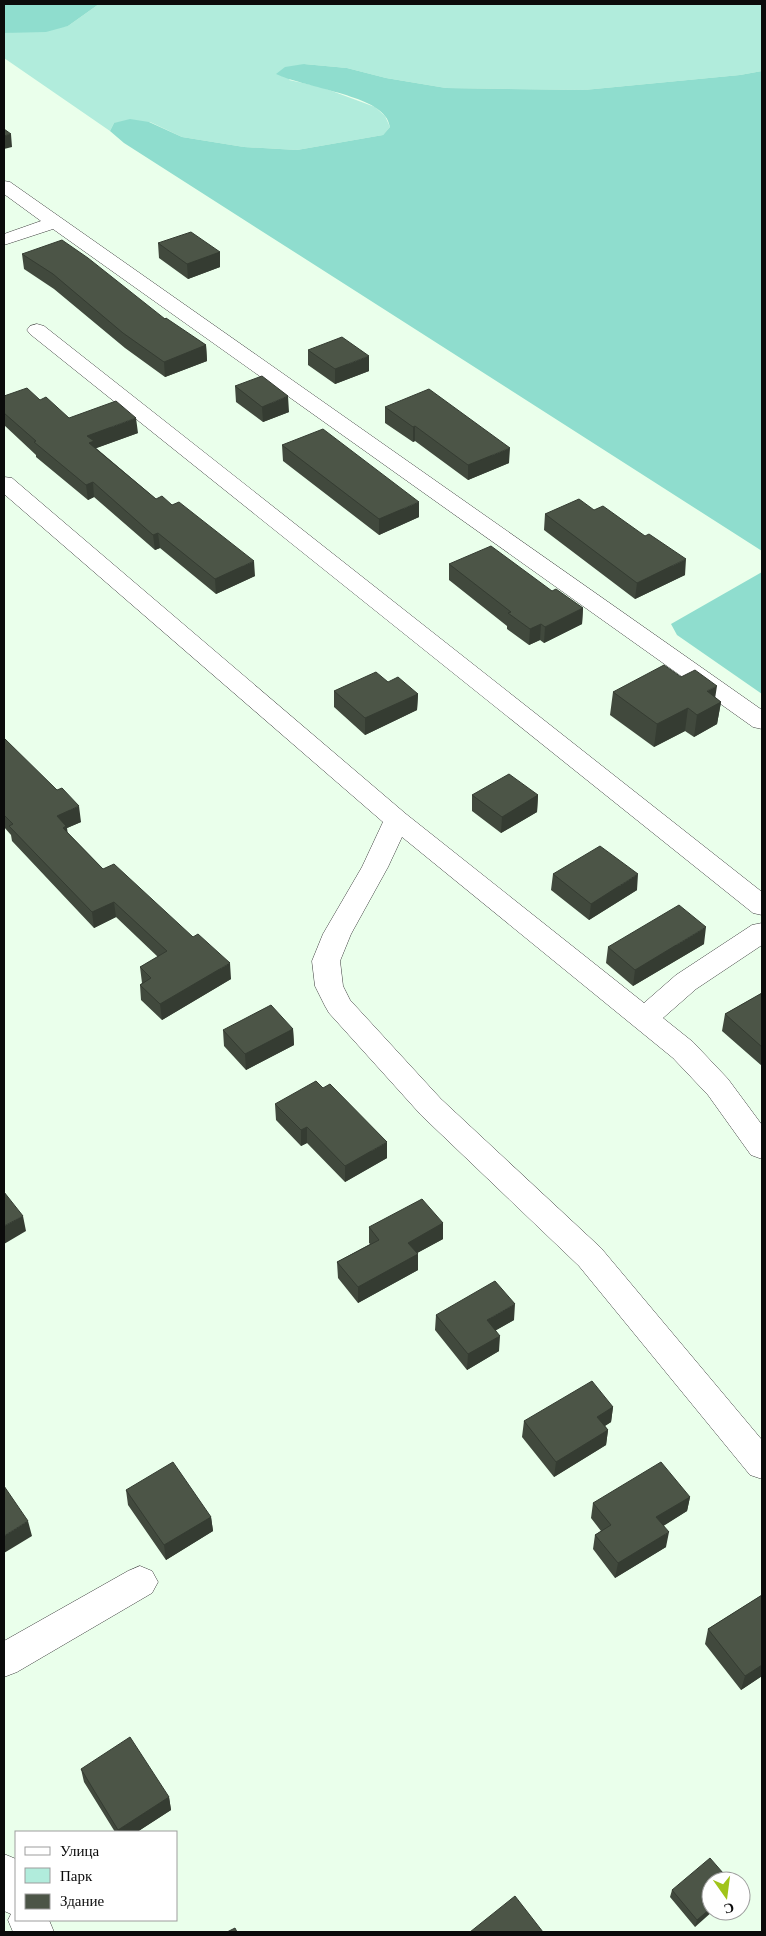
<svg xmlns="http://www.w3.org/2000/svg" width="766" height="1936" viewBox="0 0 766 1936" font-family="'Times New Roman',serif">
	<rect width="100%" height="100%" fill="#eaffeb"/>
	<path fill="#b1ecdc" d="M99 4H762V71L740 75 584 90 446 88 386 78 347 68 304 64 289 80 321 87 375 107 385 116 390 127 383 135 297 150 244 147 182 137 150 122 114 123 110 131 4 58V33L68 26Z"/>
	<path fill="#8fddce" d="M4 4H99L68 26 46 32 4 33Z
		M304 64 347 68 386 78 446 88 584 90 740 75 762 71V551L124 143 110 131 114 123 130 119 149 122 182 137 244 147 297 150 383 135 390 127C389 124 388 119 385 116 371 95 301 86 276 74L285 67Z
		M762 572V694L677 635 671 624Z"/>
	<g fill="none" stroke-linecap="round" stroke-linejoin="round">
		<g stroke="#3e3e3e" stroke-width="1">
			<path id="minor" d="M4 181 10 182 762 710V729L753 727 53 229 4 245V234L41 221 4 194Z
				M37 324 44 326 762 892V915L753 913 30 334 27 330 30 326Z
				M4 477 12 478 406 814 644 1003 676 975 752 925 762 923V945L696 989 663 1018 693 1042 728 1079 762 1125V1159L751 1155 708 1095 673 1058 402 837 388 867 351 934 340 961 343 986 350 1000 441 1099 601 1248 762 1440V1479L750 1475 579 1266 421 1115 329 1013 325 1006 315 986 312 961 323 934 362 867 383 822 4 494Z
				M140 1566 152 1571 158 1582 152 1593 17 1672 4 1677V1641L128 1571Z
				M4 1854 16 1859V1920H49L54 1932H13L8 1920 11 1914 4 1911Z"/>
		</g>
		<use href="#minor" fill="#fff" fill-rule="evenodd"/>
	</g>
	<path fill="#41493d" d="M158 243 220 252V267L188 279 159 258Z
		M22 254 165 319 206 345 207 361 165 377 125 348 54 289 24 269Z
		M308 350 369 371 335 384 308 365Z
		M235 386 289 412 263 422 236 402Z
		M4 396 40 400 69 418 138 433 96 448 156 499 255 576 216 594 160 548 155 550 94 497 88 500 36 457V455L4 425Z
		M385 407 509 463 468 480 415 441 413 442 385 423Z
		M282 445 419 517 379 535 283 461Z
		M594 510 685 575 635 599 544 530 545 514Z
		M449 564 552 591 583 608 582 624 544 643 540 640 529 645 507 629V626L449 580Z
		M681 677 721 702 717 724 694 737 685 731 654 747 610 715 613 692Z
		M388 682 418 694 417 710 365 735 334 707V691Z
		M4 738 81 822 67 828V832L103 869 231 979 162 1020 141 1000 140 985 142 983 140 967 158 957 116 917 94 928 12 841 11 835 4 827Z
		M472 795H538L537 812 501 833 472 811Z
		M553 874 637 890 589 920 551 890Z
		M704 944 633 986 606 963 608 947Z
		M762 993V1066L722 1031 725 1014Z
		M293 1029 294 1045 246 1070 224 1046 223 1030Z
		M275 1104 387 1158 345 1182 307 1143 301 1146 276 1120Z
		M443 1223V1239L417 1253 418 1270 358 1303 338 1278 337 1262 370 1244 369 1243V1227Z
		M436 1315 514 1320 496 1330 499 1351 467 1370 435 1330Z
		M613 1407 611 1422 605 1426 608 1430 606 1445 554 1477 522 1437 524 1421Z
		M126 1490 211 1517 213 1531 166 1560 128 1505Z
		M690 1497 687 1511 664 1525 666 1547 615 1578 593 1549 595 1535 601 1531 591 1518 593 1503Z
		M762 1595V1676L741 1690 705 1644 708 1629Z
		M81 1769 169 1797 171 1810 137 1832H115L84 1782Z
		M730 1881 695 1927 670 1897 672 1890Z"/>
	<path fill="#353c32" d="M11 134 12 147 4 149V136Z
		M220 252V267L188 279 187 264Z
		M206 345 207 361 165 377 164 362Z
		M369 356V371L335 384V369Z
		M288 396 289 412 263 422 262 407Z
		M136 418 138 433 94 449 91 458 87 436Z
		M415 426V441L413 442V427Z
		M510 448 509 463 468 480V465Z
		M93 482 94 497 88 500 86 485Z
		M419 502V517L379 535V519Z
		M158 533 160 548 155 550 153 535Z
		M686 559 685 575 635 599 637 583Z
		M254 561 255 576 216 594 215 579Z
		M583 608 582 624 544 643 545 627Z
		M541 624 540 640 529 645 530 629Z
		M717 686 714 705 721 702 717 724 694 737 697 715 707 691Z
		M418 694 417 710 365 735V718Z
		M688 708 685 731 654 747 657 724Z
		M538 795 537 812 501 833 502 817Z
		M79 806 81 822 67 828 69 842 57 816Z
		M638 874 637 890 589 920 591 904Z
		M114 902 116 917 94 928 92 912Z
		M706 927 704 944 633 986 635 970Z
		M230 963 231 979 162 1020 160 1004Z
		M293 1029 294 1045 246 1070 245 1054Z
		M307 1127V1143L301 1146V1130Z
		M387 1142V1158L345 1182V1166Z
		M23 1216 26 1231 4 1244V1226Z
		M443 1223V1239L408 1258V1243Z
		M418 1254V1270L358 1303V1287Z
		M515 1304 514 1320 486 1336 487 1320Z
		M500 1336 499 1351 467 1370 468 1354Z
		M613 1407 611 1422 595 1432 597 1417Z
		M608 1430 606 1445 554 1477 556 1462Z
		M690 1497 687 1511 654 1532 656 1517Z
		M211 1517 213 1531 166 1560 164 1545Z
		M28 1521 32 1536 4 1553V1536Z
		M669 1532 666 1547 615 1578 618 1563Z
		M762 1665V1676L741 1690 745 1676Z
		M169 1797 171 1810 137 1832H119L118 1830Z
		M711 1908V1911H713L695 1927 697 1920Z"/>
	<path fill="#4c5547" stroke="#353c32" d="M4 129 11 134 4 136Z
		M191 232 220 252 187 264 158 243Z
		M62 240 88 258 165 319 166 318 206 345 164 362 123 333 53 274 22 254Z
		M342 337 369 356 335 369 308 350Z
		M262 376 288 396 262 407 235 386Z
		M27 388 40 400 46 397 69 418 116 401 136 418 87 436 94 441 89 443 156 499 162 496 172 505 179 502 254 561 215 579 158 533 153 535 93 482 86 485 34 442 36 441 4 413V396Z
		M429 389 510 448 468 465 415 426 413 427 385 407Z
		M323 429 419 502 379 519 282 445Z
		M579 499 594 510 603 506 645 536 649 534 686 559 637 583 545 514Z
		M491 546 552 591 556 589 583 608 545 627 541 624 530 629 508 613 511 612 449 564Z
		M664 665 681 677 695 670 717 686 707 691 721 702 697 715 688 708 657 724 613 692Z
		M376 672 388 682 398 677 418 694 365 718 334 691Z
		M4 738 57 790 62 788 79 806 57 816 66 826 63 828 103 869 114 864 193 937 198 934 230 963 160 1004 140 985 151 978 140 967 167 951 114 902 92 912 9 826 13 824 4 815Z
		M509 774 538 795 502 817 472 795Z
		M600 846 638 874 591 904 553 874Z
		M679 905 706 927 635 970 608 947Z
		M762 993V1047L725 1014Z
		M271 1005 293 1029 245 1054 223 1030Z
		M316 1081 323 1088 330 1084 387 1142 345 1166 307 1127 301 1130 275 1104Z
		M4 1192 23 1216 4 1226Z
		M422 1199 443 1223 408 1243 418 1254 358 1287 337 1262 379 1240 369 1227Z
		M495 1281 515 1304 487 1320 500 1336 468 1354 436 1315Z
		M592 1381 613 1407 597 1417 608 1430 556 1462 524 1421Z
		M173 1462 211 1517 164 1545 126 1490Z
		M661 1462 690 1497 656 1517 669 1532 618 1563 595 1535 611 1525 593 1503Z
		M4 1486 28 1521 4 1536Z
		M762 1595V1665L745 1676 708 1629Z
		M130 1737 169 1797 118 1830 81 1769Z
		M710 1858 730 1881H711V1908L697 1920 672 1890Z
		M515 1896 543 1932H470Z
		M235 1928 237 1932H227Z"/>
	<rect width="766" height="1936" fill="none" stroke="#0b0b0b" stroke-width="10"/>
	<rect x="15" y="1831" width="162" height="90" fill="#ffffff" stroke="#9d9d9d"/>
	<rect x="25" y="1847" width="25" height="8" fill="#ffffff" stroke="#9d9d9d"/>
	<text x="60" y="1856" font-size="15" fill="#0b0b0b">Улица</text>
	<rect x="25" y="1868" width="25" height="15" fill="#b1ecdc" stroke="#9d9d9d"/>
	<text x="60" y="1881" font-size="15" fill="#0b0b0b">Парк</text>
	<rect x="25" y="1894" width="25" height="15" fill="#4c5547" stroke="#9d9d9d"/>
	<text x="60" y="1906" font-size="15" fill="#0b0b0b">Здание</text>
	<g transform="translate(726 1896) rotate(166)"><circle r="24" fill="#ffffff" stroke="#9d9d9d"/>
	<path d="M0-4L9 19L0 12L-9 19Z" fill="#a1c41a"/>
	<text y="-8" font-size="14" font-weight="bold" text-anchor="middle" fill="#0b0b0b">С</text>
	</g>
</svg>
